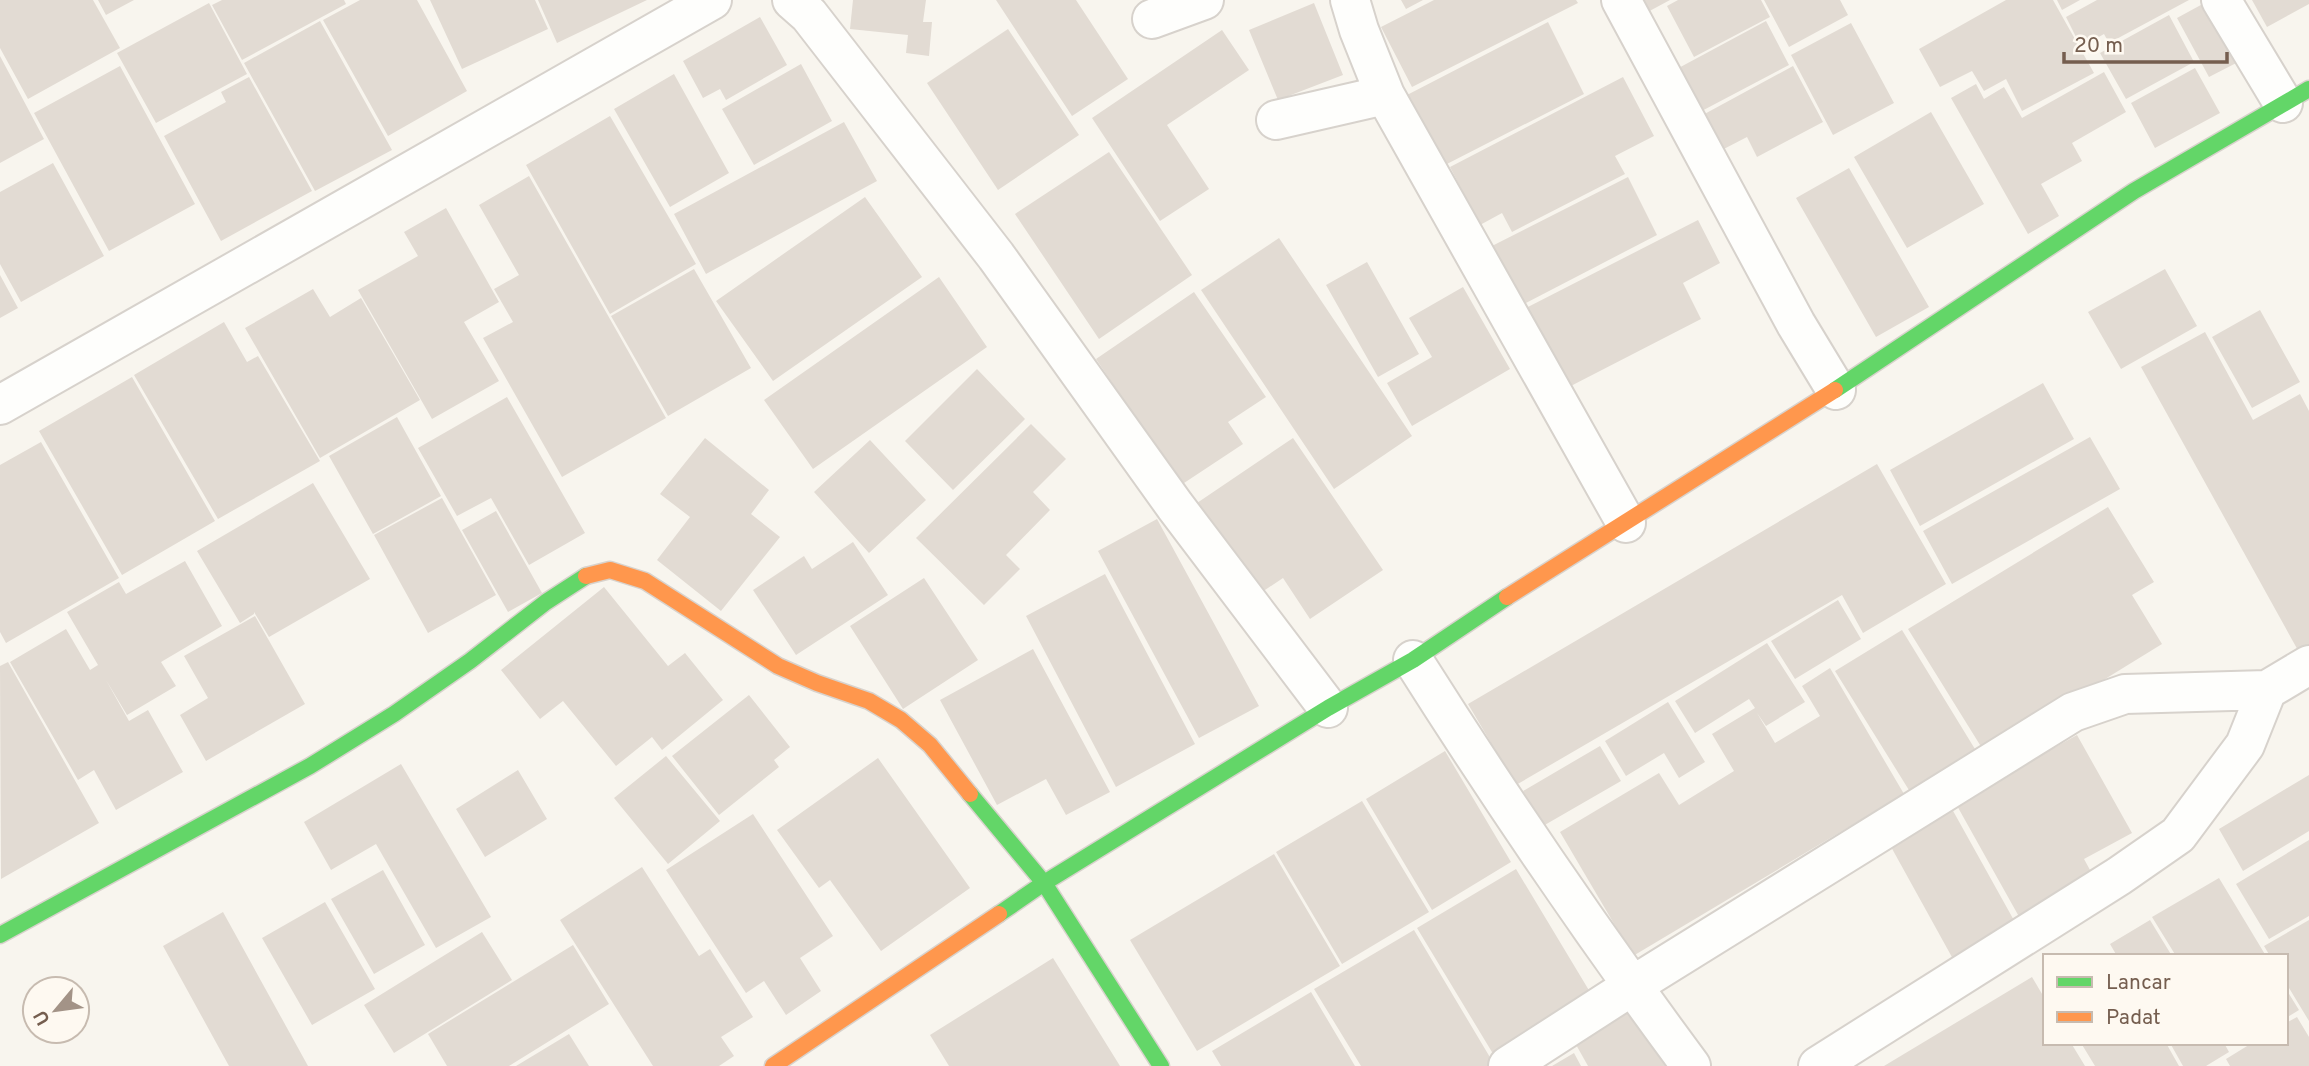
<svg xmlns="http://www.w3.org/2000/svg" width="2309" height="1066" viewBox="0 0 2309 1066" font-family="Overpass,sans-serif">
	<rect width="100%" height="100%" fill="#f8f5ee"/>
	<path fill="#e2dbd3" d="M0 0H93L120 48 28 99 0 48Z
		M98 0H134L106 15Z
		M222 0H344L346 4 242 60 212 5Z
		M360 0H417L467 91 388 136 323 20Z
		M430 0H535L548 29 462 69Z
		M538 0H647L557 43Z
		M853 0H926L923 22H932L929 56 906 53 908 35 850 29Z
		M996 0H1076L1128 79 1072 116Z
		M1401 0H1423L1406 9Z
		M1434 0H1576L1578 3 1412 87 1381 27Z
		M1636 0H1670L1644 14Z
		M1678 0H1761L1770 17 1694 57 1667 6Z
		M1764 0H1840L1848 15 1789 47Z
		M2006 0H2053L2094 73 2022 111 2006 79 1984 91 1972 71 1940 87 1919 49Z
		M2057 0H2080L2062 10Z
		M2097 0H2189L2109 43 2104 34 2081 47 2066 17Z
		M2210 0 2244 59 2209 77 2177 18Z
		M2252 0H2309V4L2267 27Z
		M209 3 247 74 156 123 117 53Z
		M1314 3 1343 75 1278 100 1249 30Z
		M2169 15 2194 62 2126 99 2100 53Z
		M760 17 787 65 726 100 720 89 703 98 683 61Z
		M320 21 392 150 315 191 244 63Z
		M1766 21 1789 65 1696 114 1673 71Z
		M1548 22 1584 94 1443 166 1407 95Z
		M1851 23 1894 103 1833 135 1791 55Z
		M1008 29 1079 135 998 190 927 83Z
		M1222 30 1249 70 1167 125 1209 189 1160 221 1092 118Z
		M0 56 44 139 0 163Z
		M801 64 832 121 754 165 722 109Z
		M120 66 195 204 109 251 34 113Z
		M1793 66 1823 122 1757 157 1747 137 1718 152 1699 117Z
		M2195 68 2220 113 2155 148 2131 103Z
		M2104 72 2126 112 2072 143 2082 161 2041 184 2059 216 2028 234 1951 98 1976 84 1984 99 2004 87 2022 118Z
		M674 74 729 173 670 207 614 109Z
		M249 77 312 191 221 241 164 136 226 102 221 92Z
		M1623 77 1654 136 1615 156 1625 174 1512 232 1502 213 1480 225 1450 167Z
		M1931 112 1984 204 1907 248 1854 157Z
		M610 116 696 264 610 314 526 165Z
		M844 122 877 181 706 274 674 214Z
		M1109 152 1192 275 1099 339 1015 214Z
		M53 163 104 256 21 302 0 264V192Z
		M1849 168 1929 307 1876 337 1796 198Z
		M529 176 666 418 562 477 483 338 513 322 494 289 519 275 479 205Z
		M1628 177 1657 235 1520 306 1490 247Z
		M865 197 922 277 773 381 716 301Z
		M446 208 499 302 464 322 499 381 432 419 358 290 418 256 404 232Z
		M1698 220 1720 263 1683 283 1701 319 1563 390 1522 310Z
		M1279 238 1412 436 1334 489 1201 290Z
		M1367 262 1419 354 1378 377 1326 285Z
		M694 269 751 368 668 416 611 316Z
		M2165 269 2197 326 2121 369 2088 312Z
		M0 275 18 308 0 318Z
		M939 277 987 347 813 469 764 400Z
		M1463 287 1510 369 1412 426 1387 383 1432 357 1409 318Z
		M313 289 330 317 361 298 420 400 320 458 245 328Z
		M1194 292 1266 397 1228 422 1243 444 1181 485 1096 359Z
		M2260 310 2300 382 2252 408 2212 337Z
		M224 322 247 362 258 356 320 461 218 519 134 375Z
		M2205 332 2253 420 2300 394 2309 411V649L2300 654 2141 367Z
		M977 369 1025 419 953 490 905 441Z
		M132 377 215 521 122 575 39 431Z
		M2043 383 2074 439 1920 526 1890 470Z
		M507 397 585 533 529 565 491 498 457 516 418 448Z
		M397 417 441 496 373 534 329 456Z
		M1031 424 1066 459 1033 492 1050 510 1006 555 1020 569 984 605 916 538Z
		M2090 437 2120 489 1952 584 1923 531Z
		M705 438 769 490 751 514 780 537 721 611 657 560 690 517 660 494Z
		M1293 438 1383 570 1310 619 1283 578 1259 594 1197 503Z
		M870 440 926 500 869 553 814 492Z
		M41 442 119 578 6 643 0 632V465Z
		M1877 464 1946 584 1863 633 1842 595 1516 785 1468 704Z
		M313 483 370 579 269 637 254 612V614L240 623 197 551Z
		M442 498 496 595 428 633 374 535Z
		M2108 507 2154 582 2132 595 2162 644 1985 753 1908 629Z
		M496 511 542 593 508 612 462 530Z
		M1157 519 1259 706 1199 738 1098 551Z
		M853 542 888 595 796 655 753 590 804 556 812 569Z
		M185 561 222 626 161 662 176 686 127 715 106 680 129 721 148 710 183 772 116 810 94 770 78 780 10 662 66 629 90 670 98 665 67 612 119 582 126 594Z
		M1105 574 1195 744 1116 787 1026 616Z
		M924 578 978 660 903 709 850 626Z
		M604 587 668 666 685 653 723 700 662 750 652 737 616 766 563 701 540 719 501 670Z
		M1838 600 1861 639 1795 679 1771 641Z
		M255 616 305 704 206 761 180 715 208 698 184 656Z
		M1902 630 1978 754 1912 795 1835 671Z
		M1767 643 1805 702 1766 726 1757 713 1775 743 1820 716 1802 686 1830 668 1904 794 1633 956 1560 832 1659 773 1679 805 1734 771 1712 734 1755 708 1749 699 1695 733 1675 701Z
		M1033 649 1110 792 1066 815 1046 779 997 805 940 700Z
		M8 662 99 823 1 879 0 666Z
		M749 695 790 747 774 760 779 767 719 815 672 756Z
		M1668 702 1705 762 1679 778 1664 753 1626 776 1605 741Z
		M2077 735 2132 833 2084 859 2096 881 2022 922 1951 795 2041 745 2045 753Z
		M1600 746 1621 781 1543 826 1523 791Z
		M1445 751 1511 862 1432 910 1366 799Z
		M666 756 720 821 668 864 614 798Z
		M878 758 970 888 881 951 830 880 819 888 777 830Z
		M401 764 491 917 436 948 376 844 331 870 304 822Z
		M518 770 547 819 485 857 456 809Z
		M2309 775V831L2243 871 2219 829Z
		M1362 801 1429 912 1342 964 1276 852Z
		M1952 809 2016 924 1953 959 1890 845Z
		M753 814 833 936 800 958 821 991 786 1015 764 981 746 993 666 870Z
		M2309 840V916L2269 939 2236 884Z
		M1274 854 1340 966 1197 1051 1130 940Z
		M642 867 699 956 710 949 753 1017 721 1037 734 1056 719 1066H653L560 920Z
		M1516 869 1596 1002 1498 1062 1417 928Z
		M383 870 425 945 374 974 331 899Z
		M2219 878 2266 956H2176L2152 917Z
		M325 902 375 989 312 1025 262 938Z
		M223 912 308 1066H229L163 946Z
		M2150 920 2172 956H2117L2110 944Z
		M2309 920V1021L2286 983V956H2270L2264 946Z
		M1414 930 1494 1064 1489 1066H1361L1314 989Z
		M482 932 512 980 394 1053 364 1005Z
		M573 945 609 1004 509 1066H447L428 1034Z
		M1053 958 1120 1066H949L930 1035Z
		M2032 977 2045 999V1043H2071L2085 1066H1884Z
		M2286 989 2299 1010 2286 1018Z
		M1311 992 1355 1066H1221L1212 1051Z
		M1628 1000 1666 1066H1588L1570 1034Z
		M2297 1017 2309 1037V1066H2230L2226 1059 2252 1043H2286V1023Z
		M569 1034 589 1066H516Z
		M2081 1043H2166L2179 1066H2095Z
		M2170 1043H2224L2229 1052 2206 1066H2183Z
		M1574 1053 1581 1066H1552Z"/>
	<g fill="none" stroke-linecap="round" stroke-linejoin="round">
		<g stroke="#d7d2cc" stroke-width="42">
			<path id="street" d="M792 0 809 15 996 256 1175 506 1328 708
				M1350 0 1359 30 1385 95
				M1621 0 1796 324 1836 390
				M2221 0 2283 103
				M1152 19 1204 0
				M1276 120 1385 95 1626 523
				M0 405 712 0
				M1413 660C1501 799 1593 934 1691 1066
				M1508 1066 1632 986 2073 712 2125 694 2267 690 2309 665
				M1818 1066 2119 876 2178 835 2245 745 2267 690"/>
		</g>
		<g stroke="#d8d2cc" stroke-width="19">
			<path id="fast" d="M1835 390 2134 191 2309 89
				M970 794 1044 883 1161 1066
				M999 914 1044 883 1328 708 1413 660 1507 597
				M0 935 310 766 394 714 470 661 546 602 586 576"/>
		</g>
		<g stroke="#d8d2cc" stroke-width="19">
			<path id="slow" d="M586 576 610 570 645 581 778 666 817 683 869 701 901 720 930 745 970 794
				M1507 597 1835 390
				M773 1066 999 914"/>
		</g>
		<use href="#street" stroke="#fefefc" stroke-width="38"/>
		<use href="#fast" stroke="#63d668" stroke-width="16"/>
		<use href="#slow" stroke="#ff974d" stroke-width="16"/>
	</g>
	<rect x="2043" y="954" width="245" height="91" fill="#fef9f1" stroke="#c7bbb0" stroke-width="2"/>
	<rect x="2057" y="977" width="35" height="10" fill="#63d668" stroke="#c7bbb0" stroke-width="2"/>
	<text x="2106" y="989" font-size="21" fill="#755e4f">Lancar</text>
	<rect x="2057" y="1012" width="35" height="10" fill="#ff974d" stroke="#c7bbb0" stroke-width="2"/>
	<text x="2106" y="1024" font-size="21" fill="#755e4f">Padat</text>
	<g transform="translate(56 1010) rotate(241)"><circle r="33" fill="#fef9f1" stroke="#c7bbb0" stroke-width="2"/>
	<path d="M0-5L12 26L0 18L-12 26Z" fill="#a39387"/>
	<text y="-10" font-size="19" font-weight="bold" text-anchor="middle" fill="#755e4f">U</text>
	</g>
	<path d="M2064 52v10h163v-10" fill="none" stroke="#755e4f" stroke-width="3.5"/>
	<text x="2074" y="52" font-size="21" fill="#755e4f" stroke="#fef9f1" stroke-width="5" paint-order="stroke">20 m</text>
</svg>
